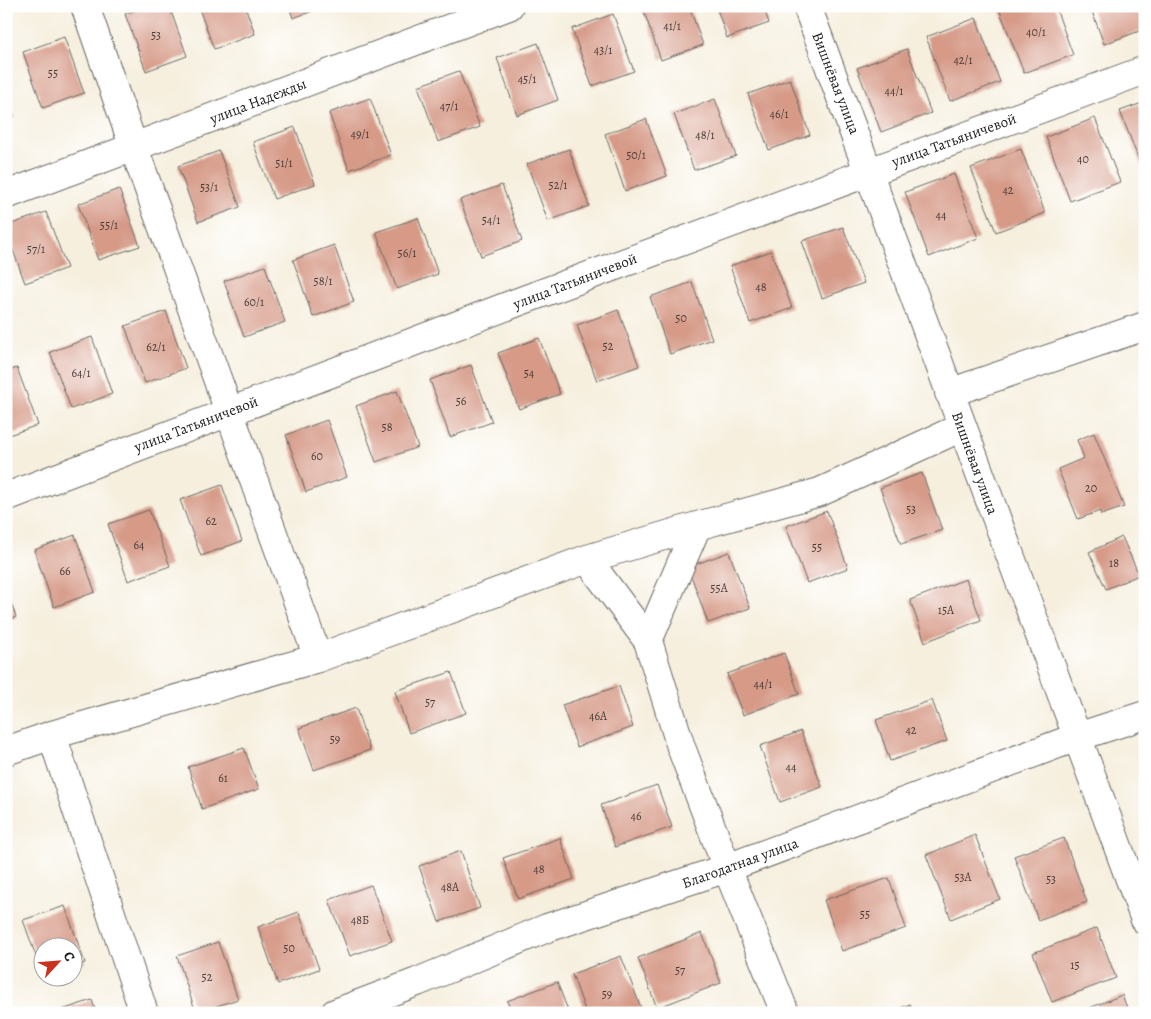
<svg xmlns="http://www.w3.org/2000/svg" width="1151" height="1019" viewBox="0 0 1151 1019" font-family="Alegreya,serif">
	<rect width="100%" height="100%" fill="#fff"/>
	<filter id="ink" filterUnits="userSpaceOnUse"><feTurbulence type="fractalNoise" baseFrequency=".02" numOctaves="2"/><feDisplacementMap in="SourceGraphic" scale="10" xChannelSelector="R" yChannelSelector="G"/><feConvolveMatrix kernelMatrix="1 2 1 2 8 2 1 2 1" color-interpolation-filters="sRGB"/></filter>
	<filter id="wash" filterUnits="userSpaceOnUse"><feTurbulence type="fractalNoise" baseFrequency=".0096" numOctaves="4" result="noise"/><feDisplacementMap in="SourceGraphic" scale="20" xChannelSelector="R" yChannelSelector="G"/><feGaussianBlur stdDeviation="1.12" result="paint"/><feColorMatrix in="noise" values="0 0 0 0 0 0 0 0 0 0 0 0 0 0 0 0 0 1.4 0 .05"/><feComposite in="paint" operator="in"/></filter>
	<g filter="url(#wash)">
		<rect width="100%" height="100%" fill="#f6efde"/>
		<g id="blocks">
			<path fill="#d69a87" d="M148 6H169L187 56 146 71 125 14Z
				M198 6H245L255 34 214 49Z
				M289 6H324V7L293 18Z
				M642 6H689L703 45 661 60Z
				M716 6H763L769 23 727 38Z
				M1006 6H1055L1073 55 1024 73 999 9Z
				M1090 6H1145V29L1104 44Z
				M613 14 634 71 592 86 572 29Z
				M976 18 1000 82 950 101 926 37Z
				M64 37 84 93 43 108 23 52Z
				M538 43 558 100 517 115 497 58Z
				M907 49 931 113 881 132 857 68Z
				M459 71 480 127 438 142 418 86Z
				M790 79 810 135 769 150 748 94Z
				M6 97 14 117 6 120Z
				M370 98 391 155 349 170 329 113Z
				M715 99 736 156 694 170 674 114Z
				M1145 102V176L1120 111Z
				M1095 118 1120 182 1070 201 1046 137Z
				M646 119 667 176 625 191 605 134Z
				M295 127 315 184 274 199 253 142Z
				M569 149 589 206 548 221 527 164Z
				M1021 149 1045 213 996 232 971 168Z
				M219 151 240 207 198 222 178 166Z
				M954 174 978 238 929 257 905 192Z
				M502 185 522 241 481 256 460 200Z
				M119 189 140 246 98 260 78 204Z
				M46 212 67 268 25 283 6 231V226Z
				M418 218 438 274 397 289 376 232Z
				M843 227 864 283 822 298 802 241Z
				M334 245 354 302 313 317 293 260Z
				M771 251 792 308 750 323 730 266Z
				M265 266 285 322 244 337 224 281Z
				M692 282 712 339 670 354 650 297Z
				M618 310 639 366 597 381 577 325Z
				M166 311 186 368 145 383 125 326Z
				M92 337 112 394 71 409 50 352Z
				M539 338 560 394 519 409 498 353Z
				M471 365 492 422 450 437 430 380Z
				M17 368 38 425 6 436V372Z
				M397 391 418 447 376 462 356 406Z
				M327 420 347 477 306 492 286 435Z
				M1094 433 1124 507 1101 515 1100 511 1078 519 1058 469 1084 458 1077 440Z
				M922 473 942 530 901 544 880 488Z
				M222 485 242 541 201 556 180 500Z
				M149 510 170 566 128 581 108 524Z
				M827 511 848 568 807 583 786 526Z
				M75 535 95 592 54 607 34 550Z
				M1122 537 1139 575 1106 589 1089 552Z
				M729 552 750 608 708 623 688 567Z
				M966 579 981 620 925 642 910 600Z
				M7 591 16 617 6 621V592Z
				M784 653 799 694 743 715 727 674Z
				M451 672 466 713 409 733 395 691Z
				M619 686 633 727 577 747 562 705Z
				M932 700 947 741 890 761 876 720Z
				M356 708 370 750 314 770 299 728Z
				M801 731 822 787 780 802 760 746Z
				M244 748 259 789 202 809 188 767Z
				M657 785 672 827 615 847 601 805Z
				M975 835 1000 899 951 919 926 855Z
				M560 838 574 879 518 899 503 858Z
				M1064 838 1087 902 1038 920 1014 856Z
				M461 851 480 908 439 922 419 866Z
				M889 878 906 928 842 951 824 900Z
				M371 885 392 941 350 956 329 900Z
				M65 906 85 963 72 967V946H42V973L23 920Z
				M299 912 319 969 278 984 258 927Z
				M1097 928 1116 978 1052 1002 1033 953Z
				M702 933 721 983 657 1008 638 958Z
				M218 942 238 999 196 1013 177 956Z
				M621 956 643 1013H586L572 974Z
				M557 982 569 1013H512L507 1001Z
				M1122 995 1129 1013H1077Z
				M92 1000 96 1013H56V1012Z
				M910 1004 913 1013H889Z"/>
		</g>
	</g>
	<g filter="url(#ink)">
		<use href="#blocks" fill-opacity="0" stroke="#686660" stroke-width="1"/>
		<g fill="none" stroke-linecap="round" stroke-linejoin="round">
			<g stroke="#686660" stroke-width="30">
				<path id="minor" d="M85 6 134 148 318 658
					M807 6 1145 920
					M6 195 509 6
					M949 393 1145 326
					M6 497 518 302 1145 70
					M587 559 648 641 681 747 727 868 785 1013
					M648 641 697 526
					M52 735 144 1013
					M6 751 52 735 318 658 587 559 697 526 820 492 962 427
					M335 1013 417 982 547 928 727 868 1077 737 1145 715"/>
			</g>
			<use href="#minor" stroke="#fff" stroke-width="28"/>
		</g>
	</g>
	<g text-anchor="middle" stroke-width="4" stroke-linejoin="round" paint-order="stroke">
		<g font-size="12" fill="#4a3c37">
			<text x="672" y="30">41/1</text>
			<text x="1036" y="36">40/1</text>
			<text x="156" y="39">53</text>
			<text x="603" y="54">43/1</text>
			<text x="963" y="64">42/1</text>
			<text x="53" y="77">55</text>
			<text x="527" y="83">45/1</text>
			<text x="894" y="95">44/1</text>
			<text x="449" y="110">47/1</text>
			<text x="779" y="118">46/1</text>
			<text x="360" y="138">49/1</text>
			<text x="705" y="139">48/1</text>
			<text x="636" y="159">50/1</text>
			<text x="1083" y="163">40</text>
			<text x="284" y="167">51/1</text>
			<text x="558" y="189">52/1</text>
			<text x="209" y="191">53/1</text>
			<text x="1008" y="194">42</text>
			<text x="941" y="219">44</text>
			<text x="491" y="224">54/1</text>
			<text x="109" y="229">55/1</text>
			<text x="36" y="253">57/1</text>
			<text x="407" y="257">56/1</text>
			<text x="323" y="285">58/1</text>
			<text x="761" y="291">48</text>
			<text x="254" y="306">60/1</text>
			<text x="681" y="322">50</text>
			<text x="608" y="350">52</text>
			<text x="156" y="351">62/1</text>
			<text x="81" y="377">64/1</text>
			<text x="529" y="377">54</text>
			<text x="461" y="405">56</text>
			<text x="387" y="431">58</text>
			<text x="317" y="460">60</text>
			<text x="1091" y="492">20</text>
			<text x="911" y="513">53</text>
			<text x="211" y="525">62</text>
			<text x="139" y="549">64</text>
			<text x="817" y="551">55</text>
			<text x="1114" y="567">18</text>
			<text x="65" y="575">66</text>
			<text x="719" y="592">55А</text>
			<text x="946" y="614">15А</text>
			<text x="763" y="688">44/1</text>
			<text x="430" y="706">57</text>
			<text x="598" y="720">46А</text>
			<text x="911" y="734">42</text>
			<text x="335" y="743">59</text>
			<text x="791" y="771">44</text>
			<text x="223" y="782">61</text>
			<text x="636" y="820">46</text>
			<text x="539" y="873">48</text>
			<text x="963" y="881">53А</text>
			<text x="1051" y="883">53</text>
			<text x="450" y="891">48А</text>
			<text x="865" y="918">55</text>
			<text x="360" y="924">48Б</text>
			<text x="289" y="952">50</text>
			<text x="1075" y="969">15</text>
			<text x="680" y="974">57</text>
			<text x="207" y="981">52</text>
			<text x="607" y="998">59</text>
		</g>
		<g font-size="15" fill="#1c1c1c" stroke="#fff">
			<text transform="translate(836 83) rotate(69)" y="5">Вишнёвая улица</text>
			<text transform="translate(258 101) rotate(-21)" y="5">улица Надежды</text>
			<text transform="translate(954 140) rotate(-20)" y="5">улица Татьяничевой</text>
			<text transform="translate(575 281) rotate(-21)" y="5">улица Татьяничевой</text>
			<text transform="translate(196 424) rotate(-21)" y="5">улица Татьяничевой</text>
			<text transform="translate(975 463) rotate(70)" y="5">Вишнёвая улица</text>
			<text transform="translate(740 863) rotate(-20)" y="5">Благодатная улица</text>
		</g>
	</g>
	<rect width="1151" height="1019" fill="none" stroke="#fff" stroke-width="25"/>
	<g transform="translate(58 962) rotate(64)"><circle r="24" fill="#ffffff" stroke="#a4a4a4"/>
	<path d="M0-4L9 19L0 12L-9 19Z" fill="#c8321e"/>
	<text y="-8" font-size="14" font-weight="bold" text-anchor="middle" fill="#1c1c1c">С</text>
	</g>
</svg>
